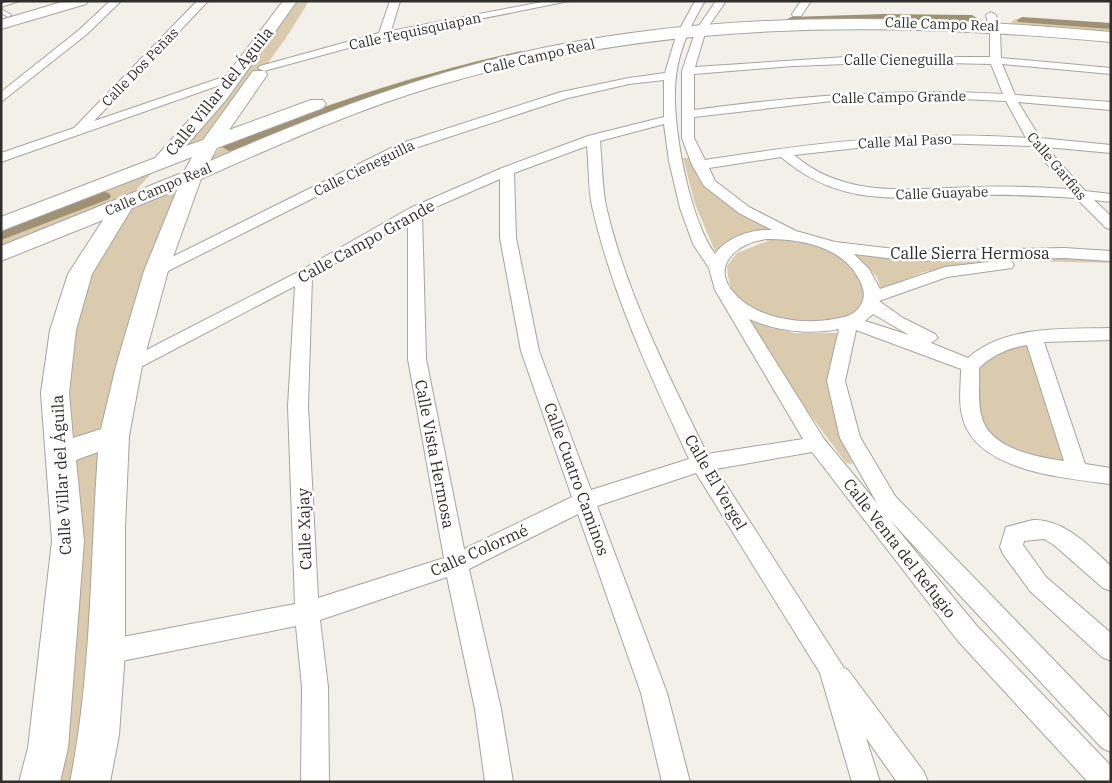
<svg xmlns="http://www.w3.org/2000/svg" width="1112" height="783" viewBox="0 0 1112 783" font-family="'IBM Plex Serif',serif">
	<rect width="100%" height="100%" fill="#f3f0ea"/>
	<path fill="#dacbae" d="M290 1H309L286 38 208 146 161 163 123 204 192 176 129 366 90 782H39L48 748 63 330 121 206 1 254V225L161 163Z
		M875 16 973 17 984 21 981 23 718 25Z
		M1016 19 1111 26V35L1015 25 1011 22Z
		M677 28 463 72 215 160 212 158 222 145 362 94 406 80 490 59 578 42Z
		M683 158H689C704 194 744 211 775 231L717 256 695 204Z
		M770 240C798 238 839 243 856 269 861 278 864 289 867 298 865 302 862 308 858 311 831 338 759 321 736 295 729 288 728 275 727 266L737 253Z
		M856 255 907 261 934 262 1017 258 1111 260V263L1030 261 952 266 924 272 881 289 877 277Z
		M750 319 794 333H842L844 442 853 464 846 463 786 382Z
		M1034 338 1077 471 1013 457 976 428 977 357Z"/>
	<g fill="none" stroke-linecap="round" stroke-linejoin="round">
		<path fill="#9f9173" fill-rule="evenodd" d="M884 14 972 15 977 18 972 21 884 20 791 23 786 20 791 17Z
			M1022 17 1111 23V29L1018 22 1017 20Z
			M521 51 526 54 525 56 450 74 377 96 234 150 229 151 222 147C229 139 257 131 268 127 351 96 434 70 521 51Z
			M104 192 109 193 111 196 109 199 1 240V231Z"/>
		<g stroke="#a7a49e" stroke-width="2">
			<path id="lane" d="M11 1H19L1 7V4Z
				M1 9 10 14 11 15 8 17 1 13Z"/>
		</g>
		<g stroke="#a7a49e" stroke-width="2">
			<path id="street" d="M110 1H121L87 34 1 102V92L79 30Z
				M197 1H208L94 121 232 74H240V78L1 162V153L74 128Z
				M390 1H400L391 31 547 1H569L385 38 264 71 258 68 260 66 379 33Z
				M695 1H705C691 24 679 49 676 76 670 120 689 218 715 254 727 237 752 229 772 230L739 213 704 186 692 165 682 138V71L696 30 716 1H726L706 30 695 67 846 57H990V31L986 15 991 12 996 15 1000 31 1001 58 1111 68V74L1002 64 1015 95 1111 102V110L1018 102 1040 138 1111 145V153L1046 147 1085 191 1111 194V202L1094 200 1111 216V229L1106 228 1076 198C1042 196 1008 194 973 195 899 197 842 209 781 157L709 168 715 181 749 207 796 231 835 242 912 251 1064 248 1111 251V261L1064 258 912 261 854 254 869 269 880 289 945 267 1006 260 1012 262 1014 265 1012 268 947 277 879 301 903 318 935 334 938 338 931 343 968 358C1005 325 1064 329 1111 328V340L1044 342 1085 464 1111 468V484C1066 478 978 472 963 419 958 403 961 386 961 369L856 330 845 381 860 437 895 496 1111 719V752L1102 748 889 519 976 625 1111 766V782H1088L958 641 812 452 716 469 844 668 848 670 924 772 928 782H897L866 738 880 782H852L820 673 696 473 597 506 667 693 690 782H662L641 693 578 514 469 569 501 709 513 782H485L475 709 447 577 320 620 328 687 329 782H301L302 687 296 626 107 664 98 660 95 652 98 644 107 640 295 604 288 406 295 286 135 370 129 372 123 370 120 366 123 362 298 272 410 208 502 168 588 136 664 117V80L629 84 568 98 409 150 162 274H150L148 271 150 268 399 144 561 92 629 78 665 73 676 36ZM899 62 991 64 1003 94C897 88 798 96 694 110V74L793 66ZM938 98 1006 101 1026 138C918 130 812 143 705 160L694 138V117L832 101ZM664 124 669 161 680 208 693 244 709 268 715 290 803 439 707 454C668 374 626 293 606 206 602 185 602 162 600 141ZM935 143 1032 146 1068 189C1036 187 1004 186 973 187 910 189 845 199 794 155L857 148ZM587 146C589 165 588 187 592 206 612 295 651 377 689 459L591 490 539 351 516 238 514 173ZM500 179V238L521 351 572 497 464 549 426 359 422 213ZM408 221V359L444 558 318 598 308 406 312 277ZM768 239C802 239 844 247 860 281 864 289 866 298 860 306 854 316 844 317 834 319 804 325 759 319 737 296 707 267 737 242 768 239ZM873 314 909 335 865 321ZM749 319C777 331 810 335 839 329L827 381 840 438 877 503 824 439ZM1027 345 1064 461C1037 457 991 449 982 418 977 402 980 384 979 368 993 355 1008 348 1027 345Z
				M801 1H811L801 16H793L792 14Z
				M1033 520C1065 519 1090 547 1111 566V591L1103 588 1054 545 1044 539 1024 541 1023 545 1046 577 1111 633V661L1102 657 1030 591 1003 554 1000 547 1006 527Z"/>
		</g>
		<g stroke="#a7a49e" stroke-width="2">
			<path id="secondary" d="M65 1H88L86 4 1 29V20Z
				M283 1H297L226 100 186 146 203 140 253 71H265L267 75 229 130 311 100H323L326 104 323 108 217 148 210 161C308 118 407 80 511 55 708 9 911 14 1111 32V42C882 21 659 20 436 86 355 110 278 145 201 179L168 271 142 366 129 436 125 528V652L119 735 110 782H70C92 673 90 563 98 452L76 460 84 541 68 748 60 782H19L28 748 52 541 41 393 50 330 68 274 103 220 1 261V246L184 172 192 157 1 231V217L155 158 214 92ZM177 190 144 271 116 366 101 429 73 438 69 393 76 330 92 274 132 208Z"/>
		</g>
		<use href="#lane" fill="#fff" fill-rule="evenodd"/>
		<use href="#street" fill="#fff" fill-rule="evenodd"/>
		<use href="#secondary" fill="#fff" fill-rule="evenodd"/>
	</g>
	<g text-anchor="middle" stroke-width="5" stroke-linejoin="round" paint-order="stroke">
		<g font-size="14" fill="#2f2e2b" stroke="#fff">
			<text transform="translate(942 24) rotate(2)" y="5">Calle Campo Real</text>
			<text transform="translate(415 31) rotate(-12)" y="5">Calle Tequisquiapan</text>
			<text transform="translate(539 56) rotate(-13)" y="5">Calle Campo Real</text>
			<text x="899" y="65">Calle Cieneguilla</text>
			<text transform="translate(140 67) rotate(-46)" y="5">Calle Dos Peñas</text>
			<text transform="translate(899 97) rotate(-1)" y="5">Calle Campo Grande</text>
			<text transform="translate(905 141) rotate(-3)" y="5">Calle Mal Paso</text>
			<text transform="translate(1057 166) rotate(50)" y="5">Calle Garfias</text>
			<text transform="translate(364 168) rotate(-26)" y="5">Calle Cieneguilla</text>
			<text transform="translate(158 189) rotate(-23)" y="5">Calle Campo Real</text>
			<text transform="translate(942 193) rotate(-2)" y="5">Calle Guayabe</text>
		</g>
		<g font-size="16" fill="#2f2e2b" stroke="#fff">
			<text transform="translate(219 91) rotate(-51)" y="6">Calle Villar del Águila</text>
			<text transform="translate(366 241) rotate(-29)" y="6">Calle Campo Grande</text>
			<text x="970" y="259">Calle Sierra Hermosa</text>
			<text transform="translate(435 454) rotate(79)" y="6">Calle Vista Hermosa</text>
			<text transform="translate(61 475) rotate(-93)" y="6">Calle Villar del Águila</text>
			<text transform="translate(577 479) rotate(70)" y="6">Calle Cuatro Caminos</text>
			<text transform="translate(716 482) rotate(60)" y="6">Calle El Vergel</text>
			<text transform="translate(304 529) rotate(-92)" y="6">Calle Xajay</text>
			<text transform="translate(900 548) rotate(52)" y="6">Calle Venta del Refugio</text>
			<text transform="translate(479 550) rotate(-24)" y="6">Calle Colormé</text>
		</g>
	</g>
	<rect width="1112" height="783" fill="none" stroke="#2f2e2b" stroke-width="5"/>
</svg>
